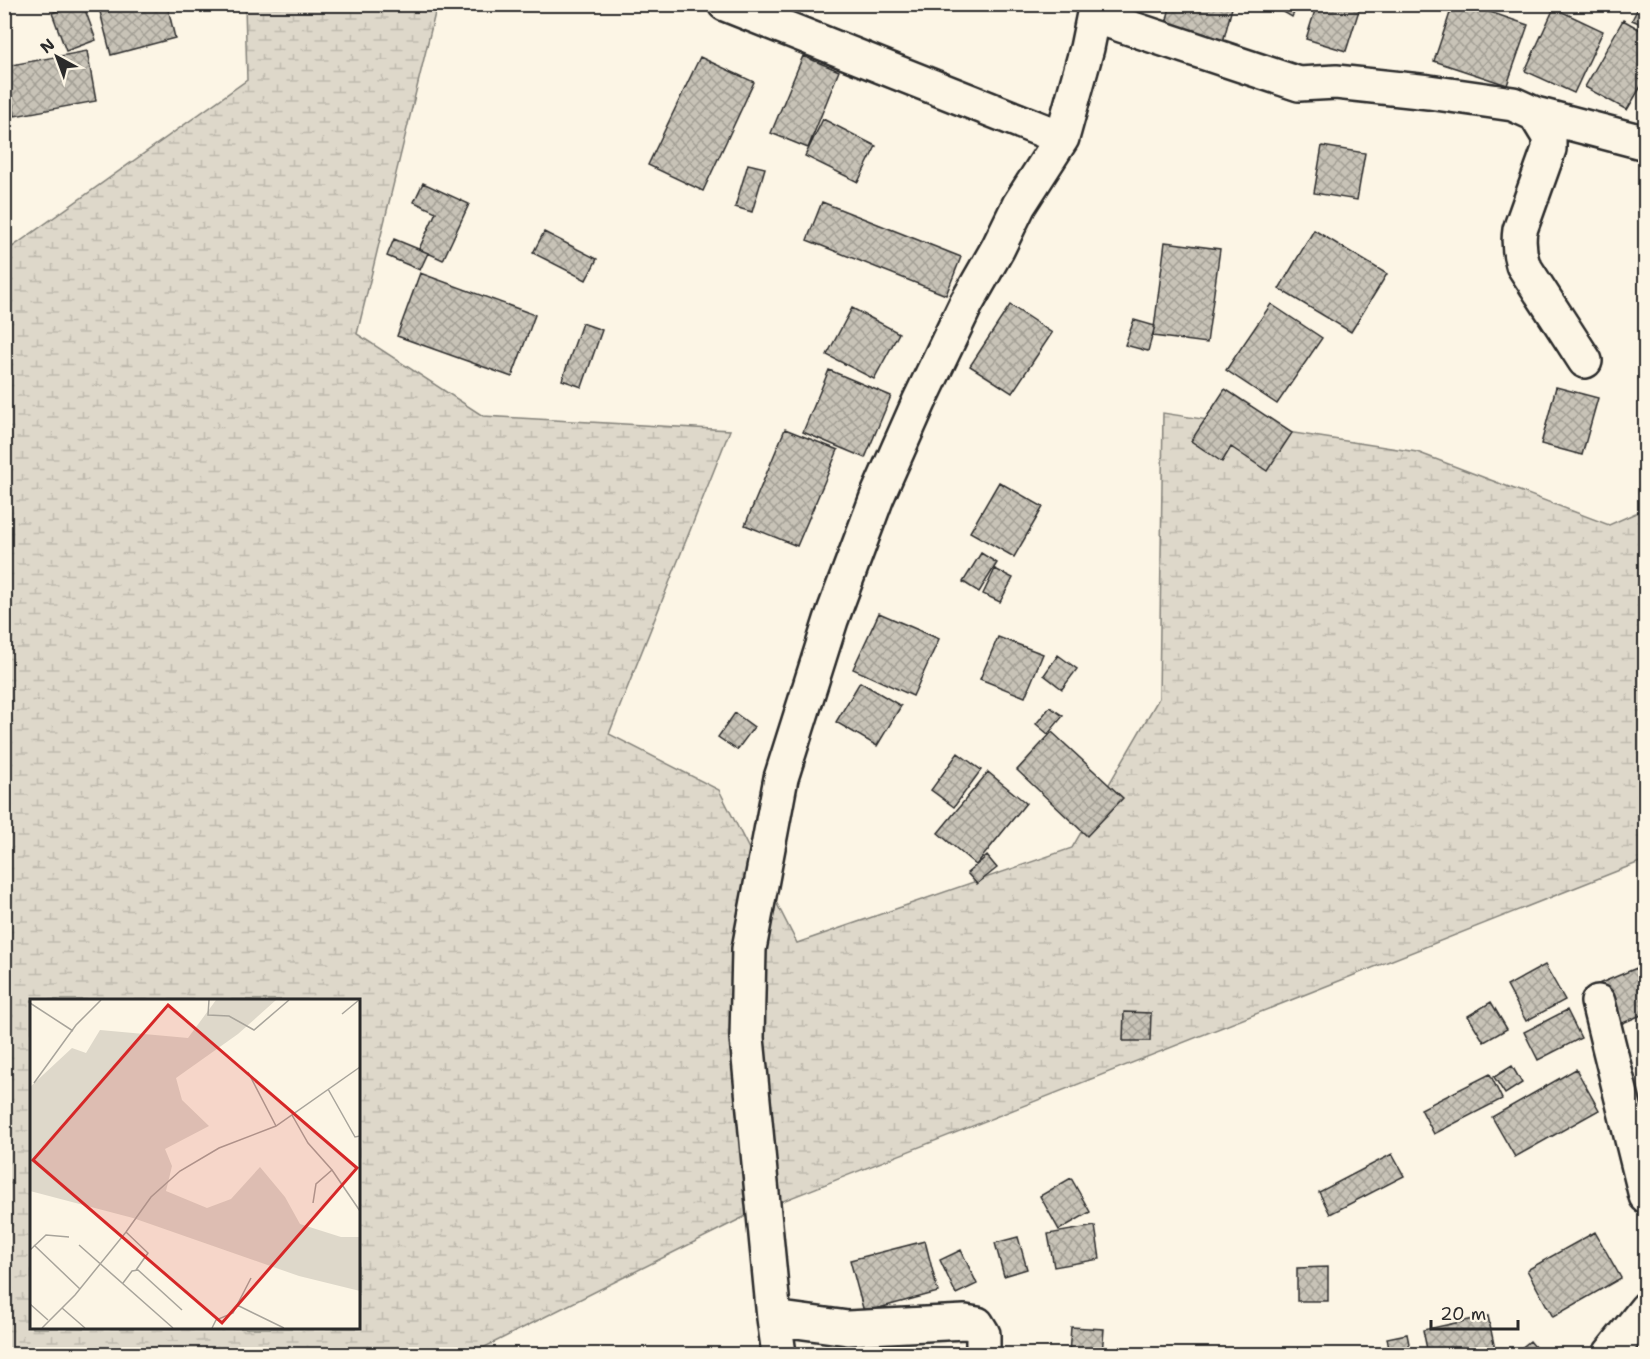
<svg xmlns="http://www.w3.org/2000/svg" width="1650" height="1359" viewBox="0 0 1650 1359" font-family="'Shantell Sans',sans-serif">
	<defs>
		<pattern id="wetland-marsh" width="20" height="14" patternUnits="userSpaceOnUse" patternTransform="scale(1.5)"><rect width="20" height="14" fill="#ded8ca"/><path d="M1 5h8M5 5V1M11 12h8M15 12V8" fill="none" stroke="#bfbaae"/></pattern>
		<pattern id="building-cross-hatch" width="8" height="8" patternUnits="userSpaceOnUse" patternTransform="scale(1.5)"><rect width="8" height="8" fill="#c8c3b7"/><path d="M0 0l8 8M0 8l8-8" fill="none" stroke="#a39f95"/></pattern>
	</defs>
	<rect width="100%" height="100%" fill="#fcf5e5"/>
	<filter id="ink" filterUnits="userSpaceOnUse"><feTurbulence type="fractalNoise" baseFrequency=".0167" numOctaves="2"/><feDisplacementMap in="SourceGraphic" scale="12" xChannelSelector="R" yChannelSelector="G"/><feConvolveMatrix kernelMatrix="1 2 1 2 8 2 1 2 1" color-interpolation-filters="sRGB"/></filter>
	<g filter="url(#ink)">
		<path fill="url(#wetland-marsh)" stroke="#84827a" stroke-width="1.5" fill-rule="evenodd" d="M245 5H437L357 334 483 416 730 430 609 734 719 790 797 943 1072 848 1159 698 1163 413 1417 452 1609 525 1645 509V860L750 1214 471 1354H5L4 253 247 80ZM32 1000H358V1328H32Z"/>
		<path fill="url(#building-cross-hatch)" stroke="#2b2b2b" stroke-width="1.5" d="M74 4H83L96 40 66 51 52 13Z
			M98 4H167L175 38 111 55Z
			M1157 4H1233L1223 42 1165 28 1170 7Z
			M1270 4H1298L1292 17Z
			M1317 4H1361L1346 51 1306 39Z
			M1453 4H1467L1528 25 1507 85 1434 61Z
			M1640 4H1646V26L1632 20Z
			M1554 8 1603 31 1574 93 1525 71Z
			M1623 20 1646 33V78L1627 110 1585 87Z
			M87 51 96 101 15 116 6 66Z
			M803 56 839 71 808 148 771 133Z
			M700 57 754 82 703 191 648 165Z
			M823 119 876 146 858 182 805 156Z
			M1322 146 1365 153 1357 200 1314 193Z
			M748 164 765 168 752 212 735 207Z
			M423 183 469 204 443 260 419 249 436 212 414 202Z
			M822 202 961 257 946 295 807 240Z
			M1314 230 1387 274 1351 332 1279 289Z
			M544 232 597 259 586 280 533 253Z
			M394 239 428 253 420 270 387 256Z
			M1165 242 1220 249 1207 343 1153 336Z
			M420 273 535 315 512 377 397 336Z
			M1271 304 1322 338 1277 404 1226 370Z
			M1010 305 1052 333 1012 393 970 366Z
			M852 308 899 333 874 379 827 355Z
			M1134 320 1155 326 1148 351 1125 345Z
			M582 323 602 330 582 387 562 380Z
			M829 370 891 396 865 458 803 432Z
			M1556 387 1598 398 1582 455 1541 444Z
			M1225 389 1292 433 1267 471 1231 447 1222 462 1191 441Z
			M785 429 838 450 797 546 745 525Z
			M999 482 1043 507 1014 557 970 532Z
			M981 553 997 563 979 592 963 582Z
			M995 569 1013 578 1000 602 983 594Z
			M879 613 939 639 913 696 853 669Z
			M998 637 1043 654 1025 697 980 679Z
			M1058 655 1077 669 1062 689 1044 675Z
			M860 682 901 706 877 746 836 722Z
			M1050 707 1063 716 1048 734 1036 724Z
			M735 713 754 727 737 750 718 737Z
			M1052 732 1123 798 1087 836 1017 770Z
			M958 753 981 770 954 807 931 790Z
			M988 772 1026 803 976 865 938 833Z
			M987 856 997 868 977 884 967 873Z
			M1545 965 1565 1000 1526 1021 1507 986Z
			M1639 967 1646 983V1013L1602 1032 1584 990Z
			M1491 1002 1507 1029 1484 1042 1468 1016Z
			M1567 1010 1581 1038 1538 1060 1524 1032Z
			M1124 1012 1151 1013 1150 1041H1123Z
			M1512 1066 1522 1083 1505 1094 1494 1077Z
			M1576 1069 1599 1110 1515 1157 1492 1117Z
			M1490 1074 1502 1099 1434 1134 1421 1109Z
			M1392 1154 1404 1176 1330 1214 1319 1192Z
			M1071 1178 1090 1212 1059 1230 1040 1196Z
			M1095 1226 1100 1259 1054 1267 1048 1234Z
			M1595 1232 1621 1278 1553 1317 1527 1270Z
			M1018 1237 1027 1269 1004 1276 995 1243Z
			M925 1241 938 1292 864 1312 850 1260Z
			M961 1250 977 1284 956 1294 940 1260Z
			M1328 1267V1301H1297V1268Z
			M1488 1316 1496 1354H1428L1423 1330Z
			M1071 1327 1104 1329 1102 1354H1069Z
			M1407 1334 1411 1354H1390L1387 1338Z
			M1530 1341 1541 1354H1514Z"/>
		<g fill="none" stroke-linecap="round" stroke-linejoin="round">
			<g stroke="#2b2b2b" stroke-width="38">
				<path id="street" d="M725 4 1062 138
					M1094 16 1299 84 1336 82 1429 92 1513 104 1535 114 1549 137V149L1520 230C1518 243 1519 252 1523 265L1585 361
					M1535 114 1646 143
					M1598 1002 1646 1196
					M774 1318 747 1038 749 949 781 778 831 620 877 497 919 402 966 304 998 248 1019 205 1062 138 1087 48 1096 4
					M779 1354 774 1318 848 1328 965 1322 977 1324 983 1334V1354
					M1610 1354 1646 1309"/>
			</g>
			<use href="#street" stroke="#fcf5e5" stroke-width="33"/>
		</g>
	</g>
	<g transform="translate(30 999)">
		<rect width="330" height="330" fill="#fcf5e5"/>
		<path d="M186 1H246L208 35 146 79 152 101 179 127 135 150 142 167 136 192 177 209 201 200 230 168 255 198 270 225 311 238H330V292L269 277 103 219 0 192V88L42 49 56 54 70 31 158 39Z" fill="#ded8ca"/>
		<path fill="none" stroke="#a8a49b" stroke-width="1.5" d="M179 1 178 16 199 17 224 31 259 1M0 4 43 32M312 15 329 1M218 73 246 127M4 84 46 26 71 1M298 90 325 138 330 137M262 116 278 144 302 171 286 185 283 204M302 171 330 212M96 233 121 198 150 172 189 149 246 127 330 68M4 246 50 290M49 246 143 329M0 251 16 236 39 238M93 284 102 272 108 271 152 311M0 305 18 321M207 306 254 329M32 309 55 329M12 329 45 296 96 233 118 254 106 271M182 329 186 321 203 314 221 279"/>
		<path fill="#d62828" fill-opacity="0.15" stroke="#d62828" stroke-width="3" d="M138 6 327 169 192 324 3 161Z"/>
		<rect width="330" height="330" fill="none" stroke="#2b2b2b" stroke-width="3"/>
	</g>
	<rect width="1650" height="1359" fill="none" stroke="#fcf5e5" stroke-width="24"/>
	<rect x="12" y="12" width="1626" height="1335" fill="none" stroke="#2b2b2b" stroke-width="2" filter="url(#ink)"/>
	<g transform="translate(57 57) rotate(319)" stroke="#fcf5e5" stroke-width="4.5" paint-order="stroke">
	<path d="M0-4.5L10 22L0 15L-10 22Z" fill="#2b2b2b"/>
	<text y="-9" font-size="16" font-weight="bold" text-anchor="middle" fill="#2b2b2b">N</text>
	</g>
	<path d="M1431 1320v9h87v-9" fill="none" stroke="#2b2b2b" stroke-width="3"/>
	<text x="1440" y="1320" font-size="18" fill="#2b2b2b" stroke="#fcf5e5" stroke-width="4.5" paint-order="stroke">20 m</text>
</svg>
